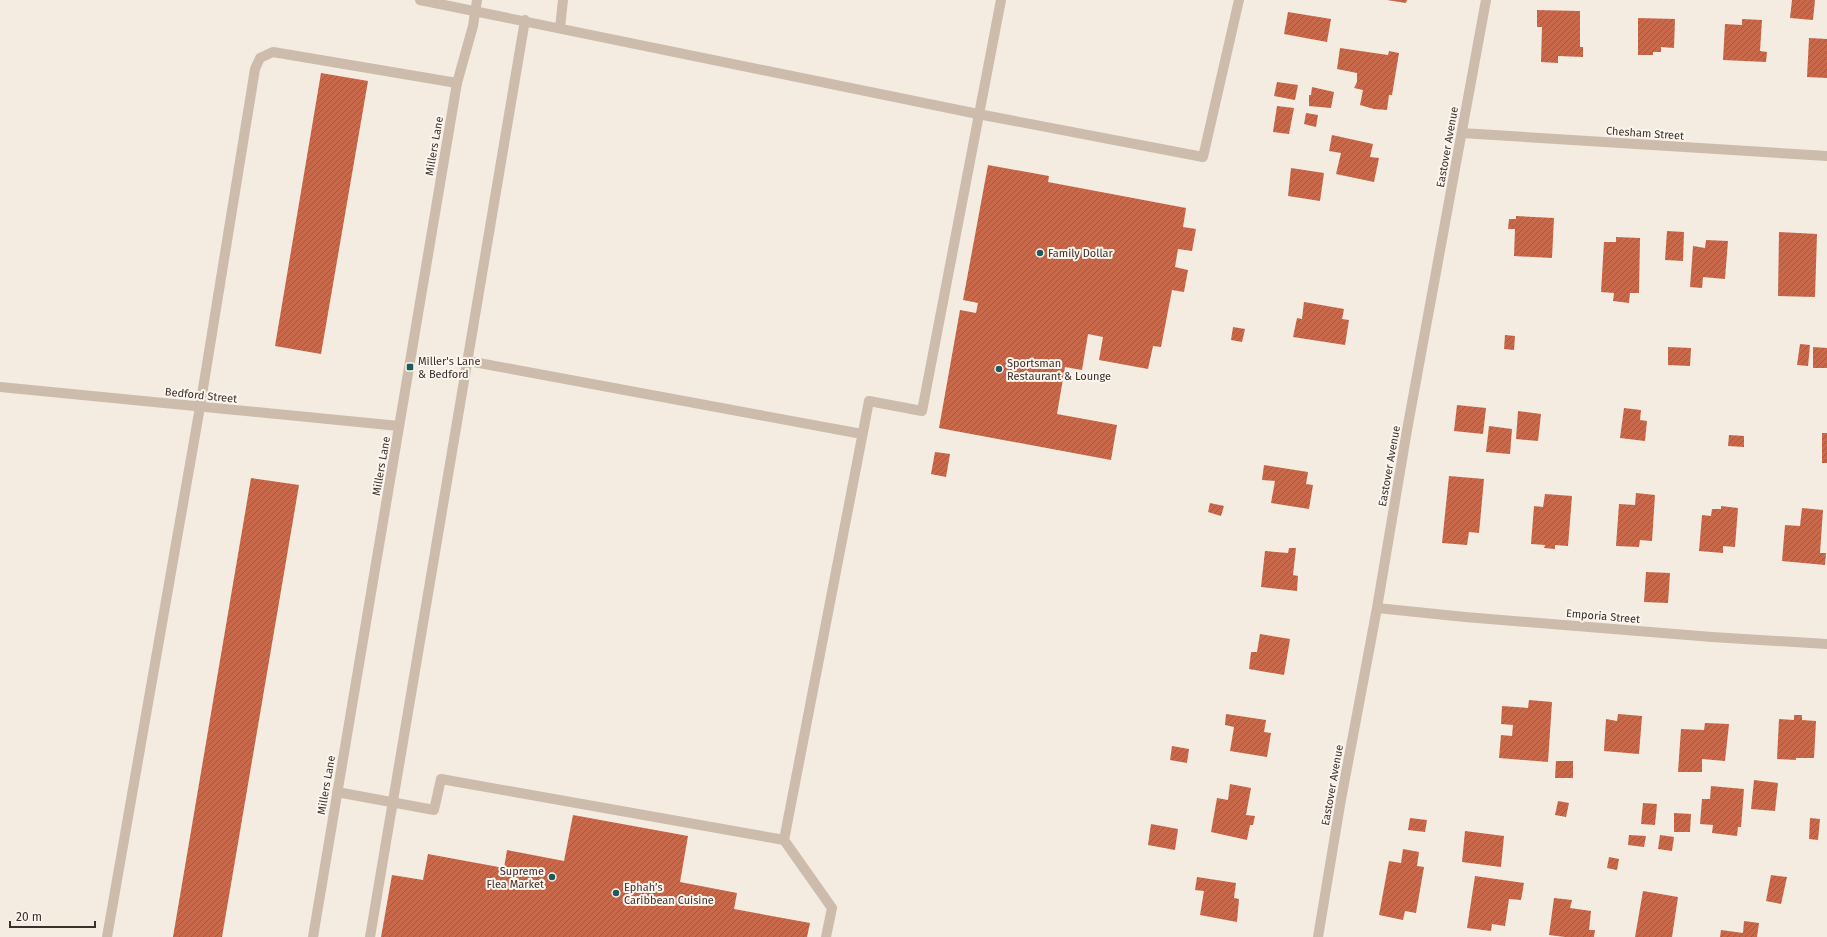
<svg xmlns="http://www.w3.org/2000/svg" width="1827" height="937" viewBox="0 0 1827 937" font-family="'Fira Sans',sans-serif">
	<defs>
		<pattern id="building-hatch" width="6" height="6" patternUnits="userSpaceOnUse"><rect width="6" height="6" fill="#c8694b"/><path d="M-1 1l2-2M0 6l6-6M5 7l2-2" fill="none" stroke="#a4573f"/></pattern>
	</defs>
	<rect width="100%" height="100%" fill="#f4ebe1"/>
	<path fill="url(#building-hatch)" d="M1387 0H1407L1406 3Z
		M1792 0H1815L1813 20 1790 18Z
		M1537 10 1580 11V47H1583V57L1558 56V63L1541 62 1542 27H1537Z
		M1288 12 1331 19 1327 42 1284 34Z
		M1638 18 1675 19 1674 48 1661 47V52H1653V55H1638Z
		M1742 19 1762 20 1760 51 1767 52 1766 62 1723 60 1725 24 1742 25Z
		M1809 38 1827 39V78L1807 77Z
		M1340 48 1388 55 1389 51 1399 53 1392 95H1389L1387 110 1374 109 1360 105 1363 90 1354 88 1357 82V73L1337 69Z
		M321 73 368 81 321 354 275 346Z
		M1277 82 1298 85 1295 100 1274 96Z
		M1312 87 1334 92 1331 108 1309 106V95H1311Z
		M1277 106 1294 108 1289 134 1273 132Z
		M1306 113 1318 115 1316 127 1304 124Z
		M1332 135 1373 144 1370 157 1379 158 1374 182 1336 174 1341 153 1329 151Z
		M988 165 1049 176 1048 182 1186 208 1183 227 1196 229 1192 251 1178 249 1175 267 1188 270 1184 292 1172 290 1161 347 1153 346 1148 369 1099 360 1103 337 1088 334 1082 370 1065 367 1057 414 1117 425 1111 460 939 428 960 310 976 313 978 303 963 300Z
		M1291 168 1324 173 1320 201 1288 196Z
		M1516 216 1554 218 1552 258 1514 256 1515 229H1508L1509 219H1516Z
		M1667 231 1684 232 1683 261 1665 260Z
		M1779 232 1817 234 1815 297 1778 296Z
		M1616 237 1640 238 1639 293H1630L1629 303 1613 301 1614 293 1601 292 1604 242H1616Z
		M1706 240 1728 241 1725 279 1703 277 1702 288 1690 287 1693 246 1705 248Z
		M1304 302 1344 309 1342 319 1349 320 1345 345 1293 337 1297 318 1302 319Z
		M1233 327 1245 329 1242 342 1231 340Z
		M1505 335 1515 336 1514 350 1504 349Z
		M1800 344 1810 345 1808 366 1797 365Z
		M1668 347 1691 348 1690 366 1668 365Z
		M1813 347 1827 348V368H1813Z
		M1457 405 1486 408 1483 434 1454 431Z
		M1624 408 1641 410 1640 420 1647 421 1645 441 1620 438Z
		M1518 411 1541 414 1538 441 1516 439Z
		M1489 426 1512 429 1510 454 1486 452Z
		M1822 433H1827V463H1822Z
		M1729 435 1744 436V447L1728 446Z
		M935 452 950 454 946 477 931 474Z
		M1264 465 1308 472 1306 484 1313 485 1309 509 1271 503 1275 481 1262 480Z
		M1449 476 1484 479 1479 533 1469 532 1467 545 1442 543Z
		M251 478 299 485 222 937H173Z
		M1636 493 1655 495 1652 541 1640 540 1639 547 1616 546 1619 504 1635 505Z
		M1545 494 1572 496 1568 546 1555 545V549L1544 548 1545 545 1531 544 1534 506 1543 507Z
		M1210 503 1224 506 1221 516 1208 512Z
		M1721 506 1738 508 1735 547 1723 546V553L1699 551 1702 515 1711 516 1712 509H1721Z
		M1802 508 1823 510 1820 553H1826L1825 565 1782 561 1785 525 1800 526Z
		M1289 548H1296L1293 575 1298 576 1297 591 1261 587 1265 551 1288 553Z
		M1646 572 1670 573 1668 603 1644 602Z
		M1260 634 1290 639 1284 675 1249 669 1251 652H1257Z
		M1529 700 1552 702 1548 762 1499 758 1501 735 1512 736 1513 725 1501 724 1502 706 1528 708Z
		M1226 714 1266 720 1264 732 1271 733 1267 757 1230 751 1234 727 1225 725Z
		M1618 714 1642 716 1639 754 1604 751 1606 719 1617 721Z
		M1794 715H1802V720L1816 721 1814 758H1796V760L1777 759 1779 719 1794 720Z
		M1705 723 1729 724 1725 761 1702 759V772H1678L1681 729 1704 730Z
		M1172 746 1189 749 1187 763 1170 760Z
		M1556 761H1573V778H1555Z
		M1754 780 1778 783 1775 811 1751 809Z
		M1230 784 1251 788 1246 815 1255 816 1253 825H1250L1247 840 1211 832 1217 798 1228 800Z
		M1711 786 1744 789 1741 827H1738L1737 836 1712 833 1713 825 1700 824 1702 799H1710Z
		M1558 801 1569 803 1566 817 1555 815Z
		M1643 803 1657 804 1655 825 1641 824Z
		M1674 813 1691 814 1690 832H1674Z
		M573 815 688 836 680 882 737 893 734 909 810 923 807 937H381L392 875 423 880 428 854 504 868 507 850 564 861Z
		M1410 818 1427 820 1425 832 1408 830Z
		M1810 818 1820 819 1818 840 1809 839Z
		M1151 824 1178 829 1175 850 1148 845Z
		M1465 831 1504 836 1501 867 1462 862Z
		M1629 835 1646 836 1644 847 1628 845Z
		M1660 835 1674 837 1672 851 1658 849Z
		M1403 849 1419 852 1417 866 1424 867 1416 913 1405 911 1403 920 1379 915 1389 861 1401 863Z
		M1609 857 1619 859 1617 870 1607 868Z
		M1771 875 1787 877 1781 904 1766 901Z
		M1475 876 1524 883 1521 900 1509 899 1505 926 1492 924 1491 931 1467 928Z
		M1197 877 1236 883 1234 898 1239 899 1237 922 1200 915 1204 891 1195 890Z
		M1643 891 1678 897 1672 937H1635Z
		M1554 898 1572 900 1570 908 1591 911 1589 930H1595L1594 937H1565L1549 935Z
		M1744 921 1759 923 1757 937H1720L1721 930 1743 933Z"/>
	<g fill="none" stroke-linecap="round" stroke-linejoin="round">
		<path stroke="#cdbbac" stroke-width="10" d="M420 0 978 114 1203 157 1239 0
			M560 28 563 0
			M468 361 862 434
			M337 792 434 810 441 779 784 840 869 401 922 411 1001 0
			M784 840 832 908 826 937
			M107 937 200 407 255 69 260 58 273 52 457 83
			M370 937 525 20"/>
		<path stroke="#cdbbac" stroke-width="10" d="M1462 133 1827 156
			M0 387 399 426
			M1377 608 1465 617 1712 637 1827 644
			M1318 937 1340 805 1377 608 1407 430 1486 0"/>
		<path stroke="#cdbbac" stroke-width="10" d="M313 937 457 83 473 26 477 0"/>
	</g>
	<g fill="#1f5a5e" stroke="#fbf5ee" stroke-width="1.5">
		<circle cx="1040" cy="253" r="4"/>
		<rect x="406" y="363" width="8" height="8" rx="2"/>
		<circle cx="999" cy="369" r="4"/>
		<circle cx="552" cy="877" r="4"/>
		<circle cx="616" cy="893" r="4"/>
	</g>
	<g text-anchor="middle" stroke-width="4" stroke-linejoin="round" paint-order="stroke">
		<g font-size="11" fill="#3b302b" stroke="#fbf5ee">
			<text transform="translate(1645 133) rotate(4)" y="4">Chesham Street</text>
			<text transform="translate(434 146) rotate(-80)" y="4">Millers Lane</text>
			<text transform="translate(1447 147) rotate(-80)" y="4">Eastover Avenue</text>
			<text transform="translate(201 395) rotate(6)" y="4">Bedford Street</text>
			<text transform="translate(381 466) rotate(-80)" y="4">Millers Lane</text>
			<text transform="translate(1389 466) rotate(-80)" y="4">Eastover Avenue</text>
			<text transform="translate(1603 616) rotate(5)" y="4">Emporia Street</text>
			<text transform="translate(326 785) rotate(-80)" y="4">Millers Lane</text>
			<text transform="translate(1332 785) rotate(-80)" y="4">Eastover Avenue</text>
		</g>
		<g font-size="11" fill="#3b302b" stroke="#fbf5ee" text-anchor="start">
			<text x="1048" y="257">Family Dollar</text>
			<text x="418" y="365">Miller's Lane<tspan x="418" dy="13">&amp; Bedford</tspan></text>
			<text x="1007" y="367">Sportsman<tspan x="1007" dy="13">Restaurant &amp; Lounge</tspan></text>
			<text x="544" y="875" text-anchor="end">Supreme<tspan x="544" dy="13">Flea Market</tspan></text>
			<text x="624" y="891">Ephah’s<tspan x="624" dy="13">Caribbean Cuisine</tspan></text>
		</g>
	</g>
	<path d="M10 921v6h85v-6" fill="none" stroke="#3b302b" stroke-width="2"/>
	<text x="16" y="921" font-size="12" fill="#3b302b" stroke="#fbf5ee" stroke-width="3" paint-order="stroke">20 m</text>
</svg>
